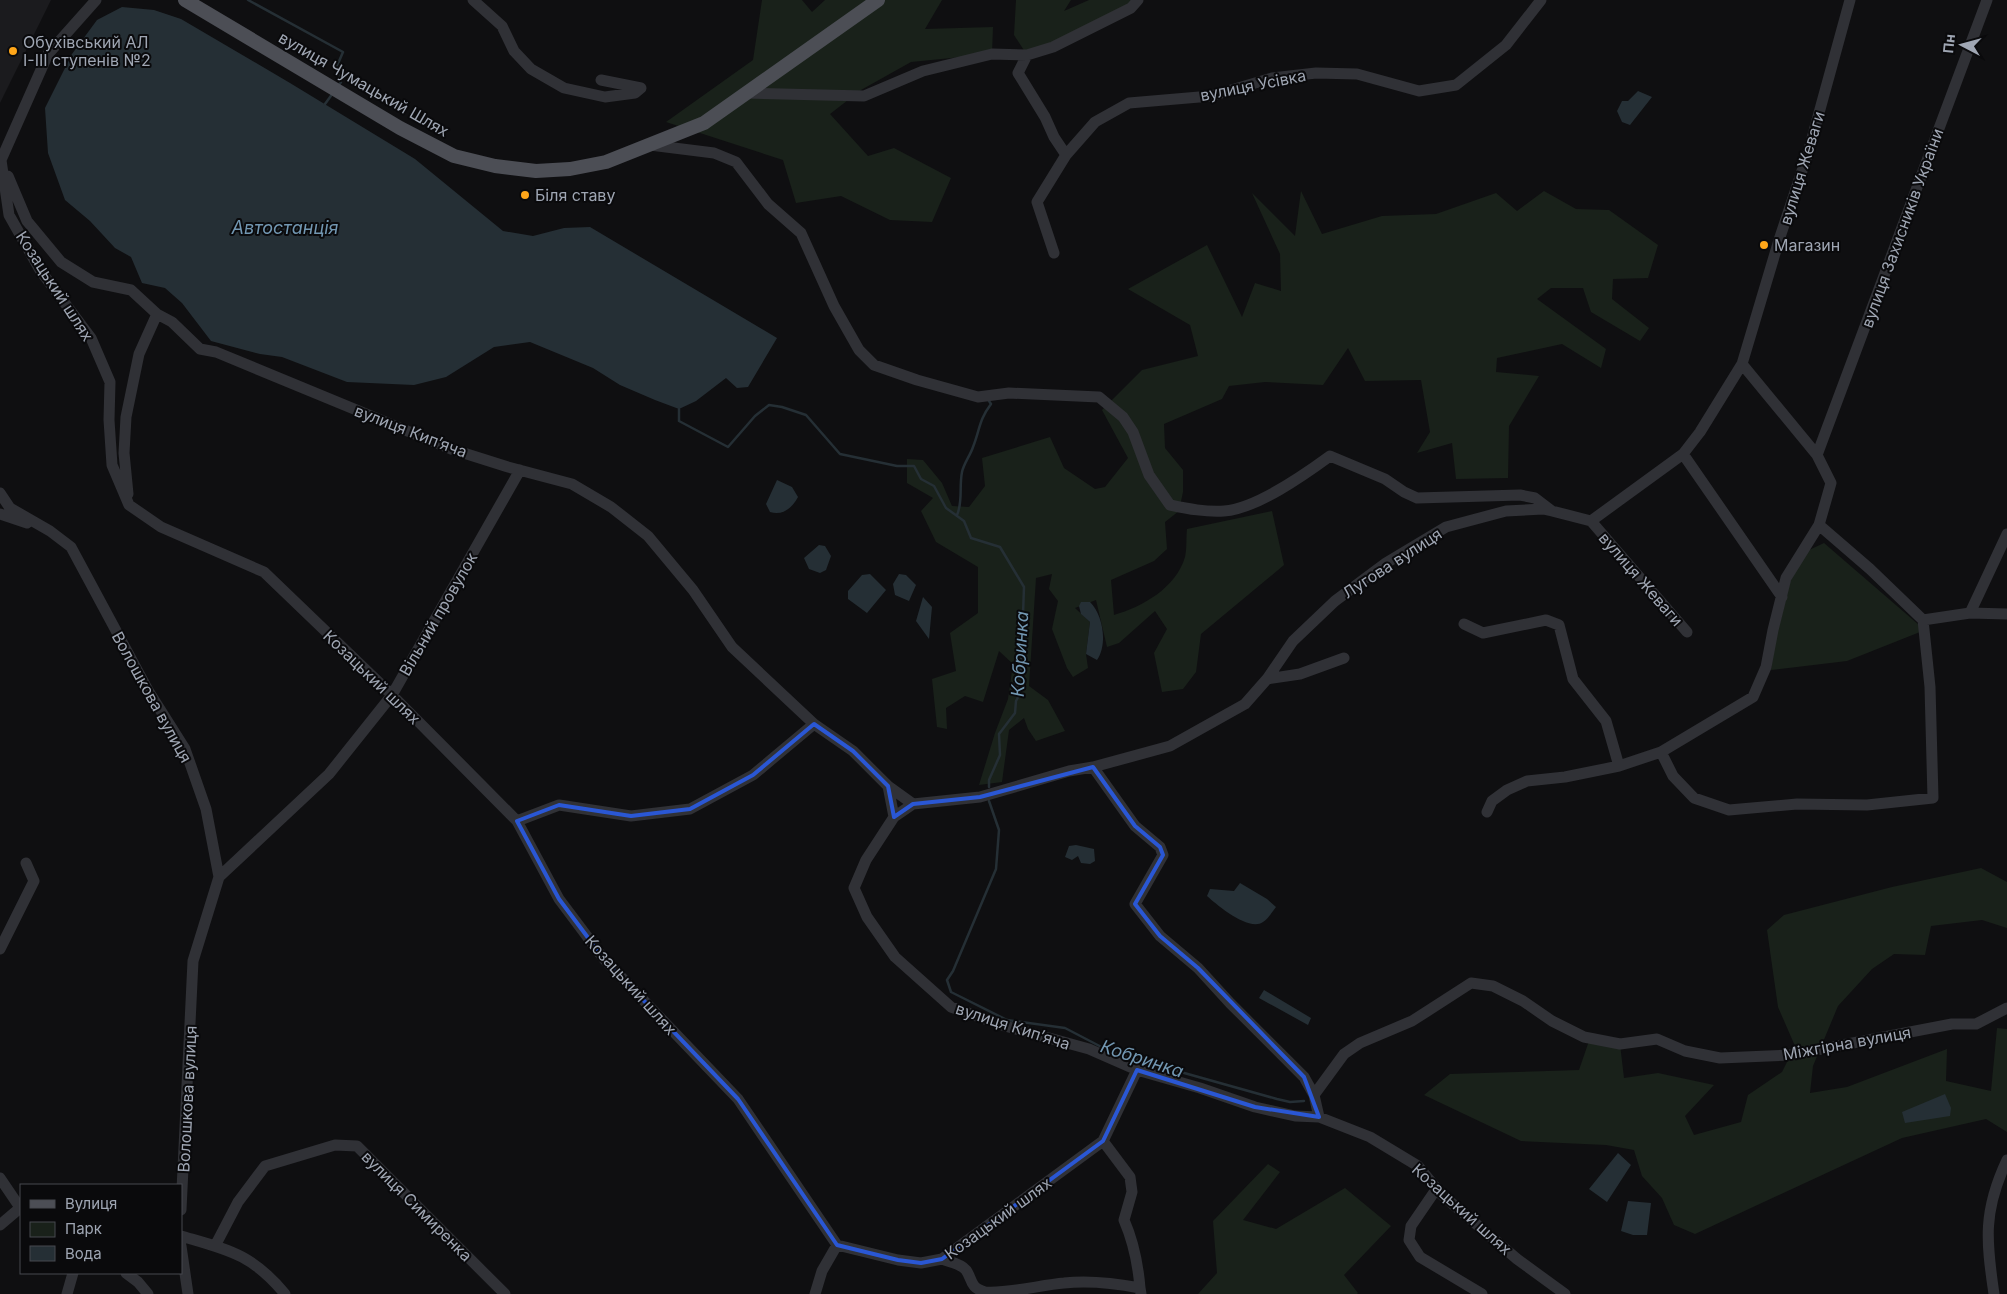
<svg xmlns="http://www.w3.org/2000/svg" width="2007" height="1294" viewBox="0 0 2007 1294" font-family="Inter,sans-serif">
	<rect width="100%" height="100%" fill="#0f0f11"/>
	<path fill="#1b1b1e" d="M0 0H51L0 103Z"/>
	<path fill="#19211a" d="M762 0H802L812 12 825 0H942L925 29 993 27 992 54 911 62 861 90 830 114 868 156 894 148 951 178 932 222 890 220 841 196 796 203 783 160 666 122 753 60Z
		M1016 0H1071L1064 11 1089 0H1138L1027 55 1014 35Z
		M1301 191 1322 234 1382 216 1436 214 1496 193 1517 211 1544 191 1576 209 1609 210 1658 245 1648 278 1613 279 1612 299 1649 328 1640 341 1591 312 1583 288H1551L1537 299 1606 349 1601 368 1562 344 1497 358 1496 372 1539 376 1509 426 1508 478 1456 479 1452 443 1417 453 1430 432 1421 380 1365 381 1348 348 1323 385 1265 382 1229 386 1222 399 1164 424 1165 448 1183 470V492L1179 511 1165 522 1167 549 1154 561 1111 580 1114 615C1142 607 1176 588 1185 557 1187 549 1186 538 1187 529L1272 511 1284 565 1201 634 1196 672 1183 689 1162 692 1154 653 1167 629 1155 611 1119 643 1107 647 1096 600 1075 608 1090 622 1086 654 1088 668 1073 677 1067 668 1052 629 1058 601 1049 589 1052 574 1036 578 1029 686 1048 700 1065 731 1036 741 1028 729 1024 718 1009 730 1002 782 979 785 995 733 1008 699 1013 664 999 651 983 702 965 696 946 708 947 729 937 727 932 679 956 671 950 633 978 613V567L936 542 921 511 933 498 907 483V459L923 460 942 483 952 506 969 507 985 486 982 458 1050 437 1064 468 1095 489 1105 487 1128 458 1102 410 1142 370 1198 356 1190 325 1128 289 1207 245 1242 317 1255 283 1281 291 1280 254 1252 193 1295 236Z
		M1824 543 1919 625 1920 632 1847 661 1771 670 1778 619 1790 582 1807 551Z
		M1981 868 2007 882V928L1982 920 1931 926 1925 955 1894 954 1872 969 1838 1006 1813 1066 1810 1093 1847 1087 1947 1049 1946 1081 1991 1091 1997 1028 2007 1029V1132L1986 1119 1902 1138 1695 1234 1674 1225 1662 1198 1642 1176 1634 1150 1606 1145 1521 1141 1424 1095 1450 1074 1579 1070 1590 1038 1620 1044 1624 1078 1658 1073 1714 1085 1685 1116 1694 1135 1741 1122 1748 1095 1782 1072 1795 1046 1778 1007 1767 930 1784 915 1892 887Z
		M1268 1164 1280 1172 1243 1220 1276 1229 1345 1188 1391 1226 1344 1275 1358 1293 1357 1294H1198L1217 1273 1213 1221Z"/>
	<path fill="#252f35" d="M122 7 154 10 181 19 290 83 415 159 503 231 533 236 564 228 590 227 777 338 748 387 737 388 726 378 696 401 679 409 655 400 620 385 593 368 530 342 494 347 446 377 414 385 347 382 282 357 260 354 211 341 182 303 165 288 142 283 131 257 115 248 90 221 65 200 48 153 45 108 72 54 97 20Z
		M1638 91 1652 97 1630 125 1622 122 1617 111 1622 101H1628Z
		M777 480 792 487 798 497C792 508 783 516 770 512L766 504Z
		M819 545 825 546 831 556 826 570 820 573 809 569 804 558Z
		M870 574 886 590 867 613 848 599V591L862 575Z
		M899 574 906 575 916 585 909 601 895 595 893 584Z
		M923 597 932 607 929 639 916 621Z
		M1081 602H1090C1103 615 1108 644 1097 660L1086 654 1090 622 1081 614 1079 606Z
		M1076 845 1094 849 1095 861 1090 864 1081 863 1078 856 1072 860 1065 857 1069 846Z
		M1240 883 1267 899 1276 907C1272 912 1268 919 1263 922 1249 932 1217 905 1207 896L1210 889 1234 891Z
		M1264 990 1311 1018 1308 1025 1259 998Z
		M1945 1094 1951 1108 1950 1116 1905 1123 1902 1112Z
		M1618 1153 1631 1165 1607 1202 1589 1189Z
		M1628 1201 1651 1203 1647 1235H1633L1621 1231Z"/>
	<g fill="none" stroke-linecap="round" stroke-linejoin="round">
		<path stroke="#252f35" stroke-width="2.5" d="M248 0 343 52 337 66 341 82 339 85
			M325 104 333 93
			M679 409V421L728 447 755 416 769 405 782 407 806 415 840 454 897 466H914L921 479 934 486 946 508 964 521 971 538 1000 547 1024 587 1021 669 1015 685 1021 692 1016 701 1015 713 999 734 1000 755 989 780V787
			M957 515C963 502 959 487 962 472 964 463 970 456 973 447 980 429 979 420 991 404L989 401
			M989 801 999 830 996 869 953 971 947 980 951 992 1007 1020 1065 1028 1113 1053 1277 1099 1290 1102 1304 1101"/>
		<path stroke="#303136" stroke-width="11" d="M96 0 48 54 1 160 9 215 40 270 91 338 110 382 109 420 112 465 129 505 161 527 264 572 392 695 517 821 559 899 604 959 738 1099 837 1245 898 1260 921 1263 942 1259 1103 1141 1137 1070 1200 1088 1255 1107 1295 1116 1319 1117 1370 1137 1418 1166 1441 1194 1517 1259 1565 1294
			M473 0 502 26 514 51 531 69 564 88 605 97 635 93 641 88 601 80
			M1027 55 1018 73 1045 117 1054 137 1066 155 1037 202 1054 253
			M746 93 864 96 923 71 992 54 1027 55 1053 47 1131 8 1138 0
			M650 145 714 153 736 162 768 204 801 233 834 306 859 350 874 365 917 380 978 397 1009 393 1099 397 1123 417 1133 432 1149 475 1170 505C1189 509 1205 512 1224 511 1256 509 1304 475 1330 456L1385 479 1404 492 1417 498 1520 495 1535 498 1552 511 1591 521
			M1066 155 1095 122 1129 103 1211 96 1272 78 1316 73 1357 74 1419 91 1456 85 1506 45 1541 0
			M8 176 27 221 61 262 93 282 131 290 157 314 172 322 200 349 216 352 451 449 508 467 572 484 611 507 648 536 693 590 732 647 814 724 853 751 888 786 894 817 866 860 854 888 867 917 895 957 951 1007 1005 1026 1089 1049 1137 1070
			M1742 364 1779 240 1808 153 1850 0
			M1683 454 1591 521 1687 632
			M1817 455 1987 0
			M0 493 10 508 50 531 71 547 149 692 185 749 206 809 219 877 193 961 181 1210
			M128 494 124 453 126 417 139 354 157 314
			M0 514 27 523
			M1819 525 1870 569 1923 620
			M1970 613 2007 534
			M1464 624 1483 633 1546 620 1559 625 1573 679 1606 721 1619 766
			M1267 679 1293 641 1335 601 1386 563 1446 527 1506 511 1543 509 1552 511
			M1661 752 1673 776 1694 798 1729 810 1797 804 1867 805 1933 798 1930 687 1923 620 1970 613 2007 614
			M1093 767 1170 746 1245 704 1267 679 1300 674 1344 658
			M888 786 913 804
			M1487 812 1492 801 1507 790 1527 781 1565 777 1619 766 1661 752 1753 697 1766 667 1773 630 1786 578 1819 525 1831 483 1817 455 1742 364 1700 432 1683 454 1782 597
			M894 817 913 804 980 797 1069 771 1093 767 1135 826 1160 847 1163 855 1135 904 1160 936 1198 968 1230 1003 1304 1077 1314 1095 1319 1117
			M517 821 559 805 631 816 690 809 753 775 814 724
			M219 877 329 774 392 695 520 470
			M0 949 34 881 26 863
			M1314 1095 1344 1054 1360 1043 1412 1021 1471 983 1493 986 1523 1001 1552 1021 1584 1037 1620 1044 1657 1039 1685 1051 1720 1058 1790 1055 1952 1024H1976L2007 1008
			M1103 1141 1130 1177 1132 1192 1124 1220C1134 1243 1138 1263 1140 1288
			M0 1178 21 1209
			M1437 1188 1411 1226 1409 1240 1420 1257 1482 1294
			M0 1225 20 1208
			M181 1236C229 1250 252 1254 285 1294
			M181 1246 188 1294
			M215 1246 238 1202 265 1166 335 1145 357 1146 505 1294
			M942 1259C949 1262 960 1263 966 1270 973 1280 969 1287 985 1292 1007 1294 1041 1285 1064 1283 1090 1280 1114 1283 1140 1288L1141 1294
			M126 1273 138 1282 148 1294
			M67 1294 73 1273
			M815 1294 822 1271 837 1245
			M1994 1294C1986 1240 1983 1211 2007 1160"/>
		<path stroke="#4c4e55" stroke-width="14" d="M185 0 400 128 454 156 495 166 536 171 570 169 606 162 704 123 878 0"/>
	</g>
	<path fill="none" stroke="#2a57d4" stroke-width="4" stroke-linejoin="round" d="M814 724 853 751 888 786 894 817 913 804 980 797 1093 767 1135 826 1160 847 1163 855 1135 904 1160 936 1198 968 1304 1077 1319 1117 1255 1107 1137 1070 1103 1141 942 1259 921 1263 898 1260 837 1245 738 1099 604 959 559 899 517 821 559 805 631 816 690 809 753 775Z"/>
	<g fill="#ffa619" stroke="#0a0a0c" stroke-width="2">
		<circle cx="13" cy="51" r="5"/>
		<circle cx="525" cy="195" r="5"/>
		<circle cx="1764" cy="245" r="5"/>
	</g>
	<g text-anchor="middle" stroke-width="4" stroke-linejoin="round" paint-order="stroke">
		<g font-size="16" fill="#9fa6b3" stroke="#0a0a0c" text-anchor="start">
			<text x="23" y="48">Обухівський АЛ<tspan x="23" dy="18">І-ІІІ ступенів №2</tspan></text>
			<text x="535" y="201">Біля ставу</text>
			<text x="1774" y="251">Магазин</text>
		</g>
		<g font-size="16" fill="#9fa6b3" stroke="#0a0a0c">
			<text transform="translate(364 84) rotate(30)" y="6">вулиця Чумацький Шлях</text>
			<text transform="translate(1253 85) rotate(-11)" y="6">вулиця Усівка</text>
			<text transform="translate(1802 168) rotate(-73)" y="6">вулиця Жеваги</text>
			<text transform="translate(1902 228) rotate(-70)" y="6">вулиця Захисників України</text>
			<text transform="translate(55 286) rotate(57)" y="6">Козацький шлях</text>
			<text transform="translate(411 431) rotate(21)" y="6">вулиця Кипʼяча</text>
			<text transform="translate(1392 563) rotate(-33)" y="6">Лугова вулиця</text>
			<text transform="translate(1641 579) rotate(49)" y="6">вулиця Жеваги</text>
			<text transform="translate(438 614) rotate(-60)" y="6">Вільний провулок</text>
			<text transform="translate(372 677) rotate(44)" y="6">Козацький шлях</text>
			<text transform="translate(152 697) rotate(61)" y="6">Волошкова вулиця</text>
			<text transform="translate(631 985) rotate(48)" y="6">Козацький шлях</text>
			<text transform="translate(1013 1026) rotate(18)" y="6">вулиця Кипʼяча</text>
			<text transform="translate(1847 1043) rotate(-10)" y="6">Міжгірна вулиця</text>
			<text transform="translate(187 1099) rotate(-87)" y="6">Волошкова вулиця</text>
			<text transform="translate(417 1206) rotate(45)" y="6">вулиця Симиренка</text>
			<text transform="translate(1462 1209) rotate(42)" y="6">Козацький шлях</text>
			<text transform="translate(998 1218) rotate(-36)" y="6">Козацький шлях</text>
		</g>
		<g font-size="18" font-style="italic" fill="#7297b2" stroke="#0a0a0c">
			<text x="285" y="234">Автостанція</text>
			<text transform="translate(1020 654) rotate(-87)" y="6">Кобринка</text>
			<text transform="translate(1142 1059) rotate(18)" y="6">Кобринка</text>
		</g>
	</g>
	<rect x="20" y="1184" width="162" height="90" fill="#0a0a0c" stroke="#46484f"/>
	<rect x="30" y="1200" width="25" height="8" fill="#4c4e55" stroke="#46484f"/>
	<text x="65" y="1209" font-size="15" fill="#9fa6b3">Вулиця</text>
	<rect x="30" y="1222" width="25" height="15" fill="#19211a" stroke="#46484f"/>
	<text x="65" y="1234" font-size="15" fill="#9fa6b3">Парк</text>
	<rect x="30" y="1246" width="25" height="15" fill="#252f35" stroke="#46484f"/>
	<text x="65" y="1259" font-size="15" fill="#9fa6b3">Вода</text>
	<g transform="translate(1962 45) rotate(276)" stroke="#0a0a0c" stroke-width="4" paint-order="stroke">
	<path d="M0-4L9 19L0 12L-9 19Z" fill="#9fa6b3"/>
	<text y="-8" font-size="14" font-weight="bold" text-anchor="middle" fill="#9fa6b3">Пн</text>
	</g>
</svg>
